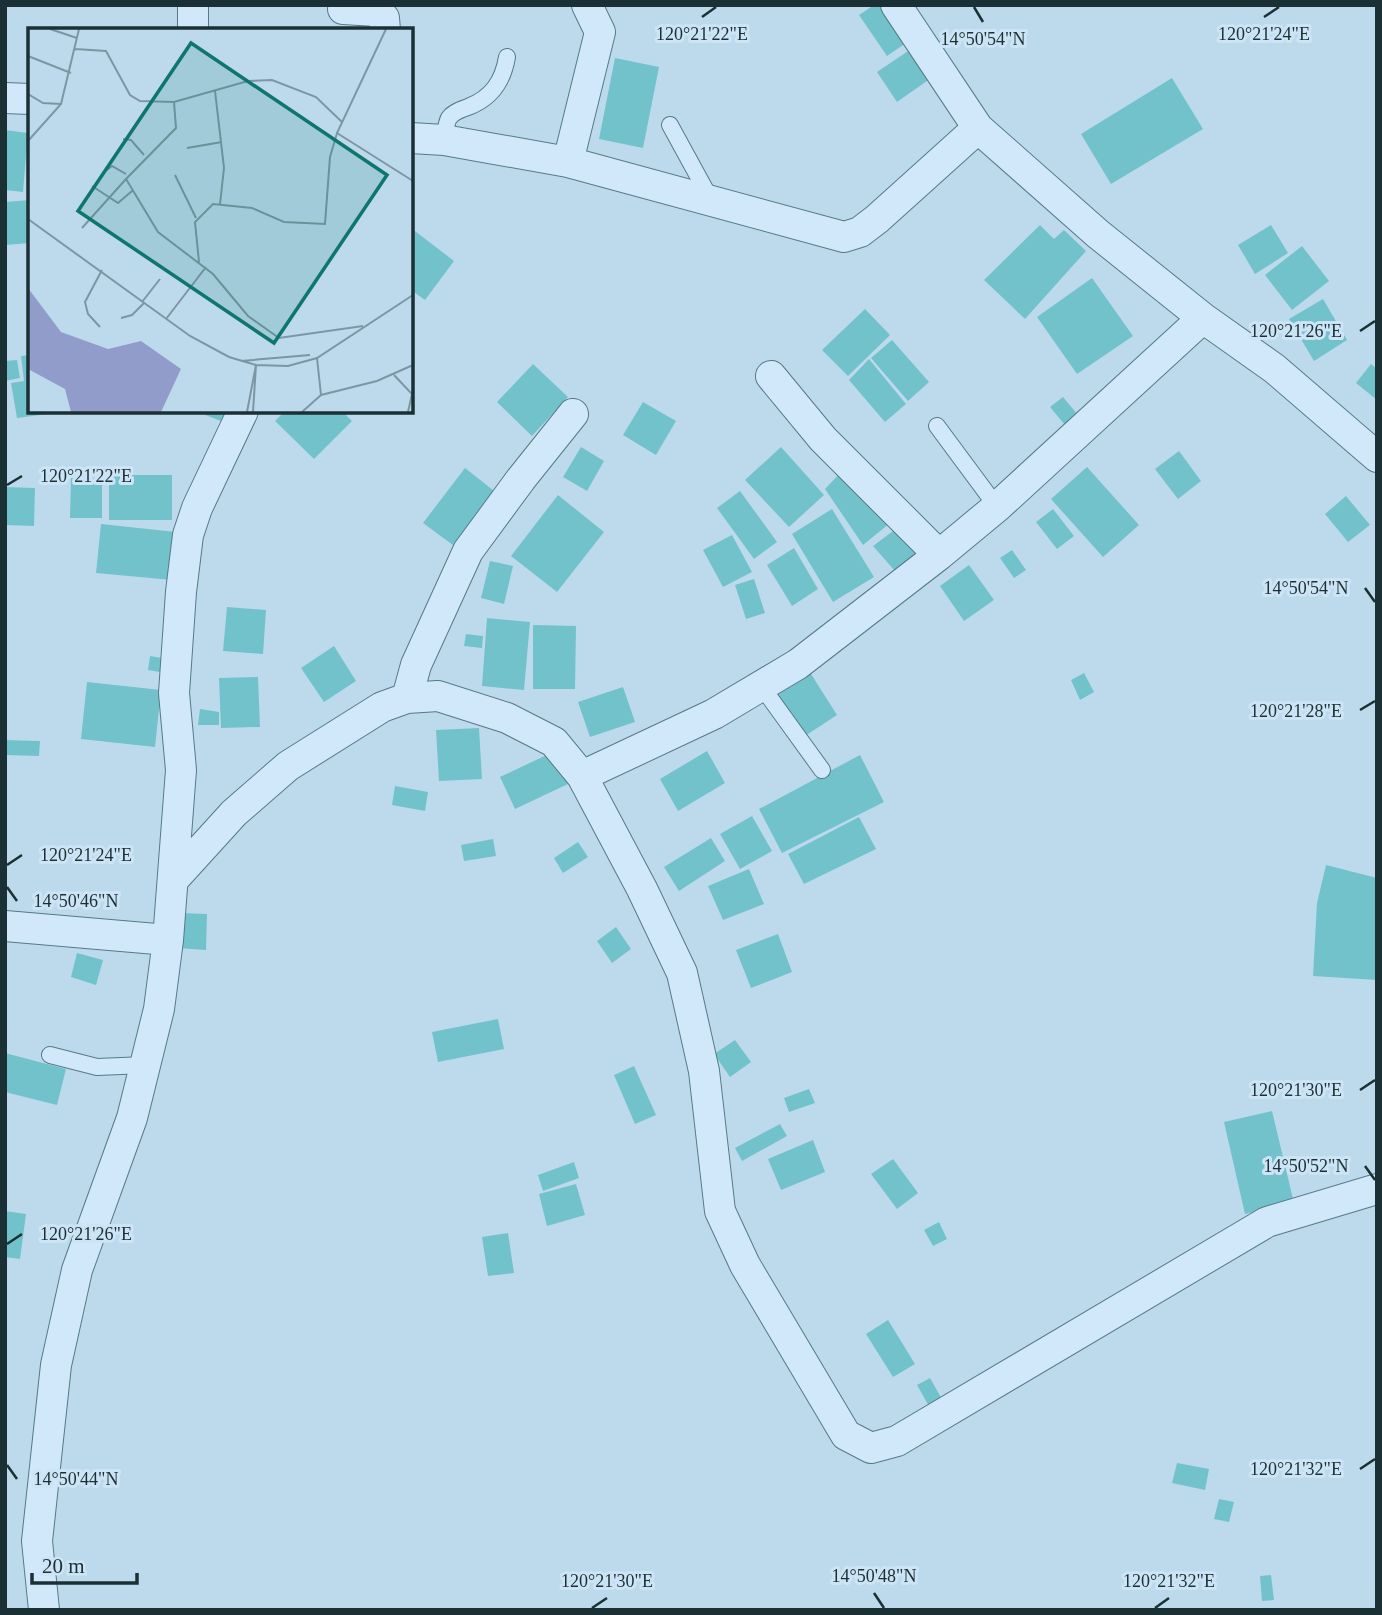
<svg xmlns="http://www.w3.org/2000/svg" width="1382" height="1615" viewBox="0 0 1382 1615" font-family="'Times New Roman',serif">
	<rect width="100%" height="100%" fill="#bddaed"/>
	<path fill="#72c2cc" d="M874 5H885L909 41 887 56 859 15Z
		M914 47 934 76 897 102 877 72Z
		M615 58 659 67 643 148 599 139Z
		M1172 78 1203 129 1111 184 1081 134Z
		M5 130 28 133 23 192 5 190Z
		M30 200V243L5 245V202Z
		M1040 225 1054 239 1064 230 1086 251 1025 319 984 280Z
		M1271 225 1288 253 1255 274 1238 245Z
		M411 228 454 261 425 300 411 290Z
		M1302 246 1329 281 1292 310 1265 275Z
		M1092 278 1133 336 1077 374 1037 317Z
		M1323 299 1347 340 1314 361 1289 319Z
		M865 309 890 335 848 376 822 350Z
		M892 340 929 382 908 401 871 358Z
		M30 355V411L55 413 17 418 11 383 24 381 21 356Z
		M869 359 906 404 885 422 849 380Z
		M17 360 20 378 5 381V361Z
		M533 364 568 397 532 436 497 402Z
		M1371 364 1377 369V400L1356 383Z
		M1063 397 1078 415 1065 425 1050 407Z
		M643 402 676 421 656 455 623 435Z
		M195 411H230L226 423Z
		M285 411H342L352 421 314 459 275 421Z
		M581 447 604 461 587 491 563 477Z
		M781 447 824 495 789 527 745 480Z
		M1179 451 1201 481 1178 499 1155 469Z
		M1087 467 1139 525 1103 557 1051 499Z
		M465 468 498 494 457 548 423 523Z
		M843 470 895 519 863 545 825 489Z
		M109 475H172V520H109Z
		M71 478 102 479V518H70Z
		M5 487 35 488 34 526 5 525Z
		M740 491 777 542 754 559 717 508Z
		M558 495 604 532 557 592 511 556Z
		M1346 496 1370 525 1348 542 1325 514Z
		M832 509 874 577 833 602 792 534Z
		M1053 509 1074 536 1057 549 1036 522Z
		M101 524 176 532 172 580 96 573Z
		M897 528 924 552 895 571 873 546Z
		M732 535 752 572 723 587 703 550Z
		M794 548 818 589 792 606 767 565Z
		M1012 550 1026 570 1014 578 1000 558Z
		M490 561 513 566 504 604 481 598Z
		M969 565 994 600 964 621 940 586Z
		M754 579 765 613 746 619 735 585Z
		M227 607 266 610 263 654 223 651Z
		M487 618 530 622 524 690 482 686Z
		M533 625 576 626 575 689H533Z
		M466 634 483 636 482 648 464 646Z
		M334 646 356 681 324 702 301 668Z
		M150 656 162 658 160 672 148 670Z
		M806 666 837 715 802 738 770 688Z
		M1084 673 1094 692 1080 700 1071 680Z
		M258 677 260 727 221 728 219 678Z
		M87 682 161 690 155 747 81 739Z
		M623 687 635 722 590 737 578 702Z
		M200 709 219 712V725H198Z
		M479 728 482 779 439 781 436 730Z
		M5 740 40 741 39 756 5 755Z
		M707 751 725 783 678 811 660 779Z
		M553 752 568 784 515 809 500 777Z
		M860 755 884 802 782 853 759 809Z
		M395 786 428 792 425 811 392 805Z
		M752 816 772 851 740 869 720 834Z
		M859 817 876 849 804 884 788 854Z
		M711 838 725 861 679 891 664 867Z
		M493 839 496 856 464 861 461 845Z
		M578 842 588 857 563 873 554 858Z
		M1326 865 1377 878V980L1313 976 1317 903Z
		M749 869 764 904 723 920 708 886Z
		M178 913 207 914 206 950 177 948Z
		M616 927 631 949 612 963 597 941Z
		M778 934 792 972 751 988 736 950Z
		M77 953 103 960 96 985 71 977Z
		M498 1019 504 1049 438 1062 432 1032Z
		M735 1040 751 1062 730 1077 714 1054Z
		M5 1053 66 1069 57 1105 5 1092Z
		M634 1066 656 1115 635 1124 614 1075Z
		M809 1089 815 1103 789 1112 784 1098Z
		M1272 1111 1294 1203 1245 1214 1224 1122Z
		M780 1124 787 1136 742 1161 735 1148Z
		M813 1140 825 1172 781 1190 768 1159Z
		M893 1159 918 1193 897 1209 871 1174Z
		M574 1162 579 1178 543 1191 538 1175Z
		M576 1184 585 1215 547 1226 539 1194Z
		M5 1211 26 1214 20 1259 5 1257Z
		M939 1222 947 1239 933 1246 924 1230Z
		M508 1233 514 1273 488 1276 482 1237Z
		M888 1320 915 1364 893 1377 866 1334Z
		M930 1378 943 1401 930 1408 917 1385Z
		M1177 1463 1209 1469 1205 1490 1172 1483Z
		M1219 1499 1234 1502 1229 1522 1214 1519Z
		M1271 1575 1274 1600 1262 1601 1260 1576Z"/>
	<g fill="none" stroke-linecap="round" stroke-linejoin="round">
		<g stroke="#567a85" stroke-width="18">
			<path id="lane" d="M670 125 711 200
				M444 140C445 134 446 123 449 118 453 112 462 109 468 107 492 98 503 81 507 57
				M937 426 997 507
				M762 687 822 770
				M50 1055 97 1067 146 1065"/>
		</g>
		<g stroke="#567a85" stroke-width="32">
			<path id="street" d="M193 5V30
				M896 5 978 128 1098 234 1203 318 1275 369 1377 457
				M343 9 377 11 384 18 385 30
				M5 98 30 99
				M411 138 444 140 568 162 844 237 860 232 877 219 978 128
				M568 162 600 32 587 5
				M771 376 823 439 939 555
				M407 698 416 665 468 551 521 479 573 414
				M582 776 714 714 798 664 939 555 997 507 1203 318
				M174 879 234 813 288 766 382 707 407 698 438 696 507 718 554 742 582 776 642 889 682 973 704 1071 720 1211 745 1265 846 1435 871 1448 897 1441 1267 1222 1377 1189
				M5 926 168 940
				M44 1610 37 1541 56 1365 77 1270 132 1118 159 1009 168 940 181 770 174 693 181 592 188 535 197 508 243 411"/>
		</g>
		<use href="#lane" stroke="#d0e8f9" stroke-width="16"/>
		<use href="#street" stroke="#d0e8f9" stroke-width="30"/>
	</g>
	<path fill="none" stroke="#1b3034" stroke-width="2.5" d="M974 7 983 22M702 17 716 7M1264 17 1279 7M1360 331 1375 321M7 485 22 476M1365 588 1375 602M1360 710 1375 701M7 865 22 855M7 887 17 901M1360 1090 1375 1080M1365 1166 1375 1180M7 1244 22 1234M7 1465 17 1479M1360 1469 1375 1459M874 1593 884 1608M592 1608 607 1598M1155 1608 1169 1598"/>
	<g transform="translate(28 28)">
		<rect width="385" height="385" fill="#bddaed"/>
		<path d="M0 260 33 304 80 321 113 313 153 341 133 384H43L37 361 0 341Z" fill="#919ccb"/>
		<path fill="none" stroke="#7c96a3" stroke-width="2" d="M22 1 49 10M47 21 78 23 102 67 112 73 146 74 220 53 244 52 288 69 314 94M0 28 43 45M187 63 196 140 192 176M0 66 15 75 33 76M146 74 148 100 98 151 130 204 185 246 220 288 251 310 335 298M309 105 385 153M95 111 103 112 116 127M0 113 33 76 51 1M159 120 194 114M79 142 84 138 98 146M147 147 168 190M64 158 90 175 104 163M0 191 162 308 201 329 228 337 260 338 289 330 385 267M54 200 98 151M171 234 167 194 185 176 224 180 256 194 297 196 302 129 309 105 358 1M114 274 132 251M93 290 104 287 116 275M138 291 178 239M72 299 60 286 57 274 74 242M289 330 293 367M213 333 282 327M366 347 384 366 380 384M219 384 228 337M225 384 228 337M274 384 293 367 349 353 385 337"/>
		<path fill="#0f766e" fill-opacity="0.15" stroke="#0f766e" stroke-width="3.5" d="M163 15 359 147 246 315 50 183Z"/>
		<rect width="385" height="385" fill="none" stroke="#1b3034" stroke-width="3.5"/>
	</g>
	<g font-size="18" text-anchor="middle" fill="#1b3034" stroke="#cce4f5" stroke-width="6" stroke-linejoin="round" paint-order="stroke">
		<text x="1264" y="40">120°21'24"E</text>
		<text x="702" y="40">120°21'22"E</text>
		<text x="983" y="45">14°50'54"N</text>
		<text x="1296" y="337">120°21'26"E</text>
		<text x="86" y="482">120°21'22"E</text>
		<text x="1306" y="594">14°50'54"N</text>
		<text x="1296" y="717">120°21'28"E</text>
		<text x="86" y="861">120°21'24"E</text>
		<text x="76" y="907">14°50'46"N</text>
		<text x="1296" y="1096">120°21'30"E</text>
		<text x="1306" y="1172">14°50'52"N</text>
		<text x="86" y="1240">120°21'26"E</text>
		<text x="1296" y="1475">120°21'32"E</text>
		<text x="76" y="1485">14°50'44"N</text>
		<text x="874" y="1582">14°50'48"N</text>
		<text x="607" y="1587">120°21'30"E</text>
		<text x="1169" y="1587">120°21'32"E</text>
	</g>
	<rect width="1382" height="1615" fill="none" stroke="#1b3034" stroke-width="14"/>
	<path d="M32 1573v10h105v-10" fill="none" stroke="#1b3034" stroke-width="3.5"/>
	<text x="42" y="1573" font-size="21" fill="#1b3034" stroke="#cce4f5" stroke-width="5" paint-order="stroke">20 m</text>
</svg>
